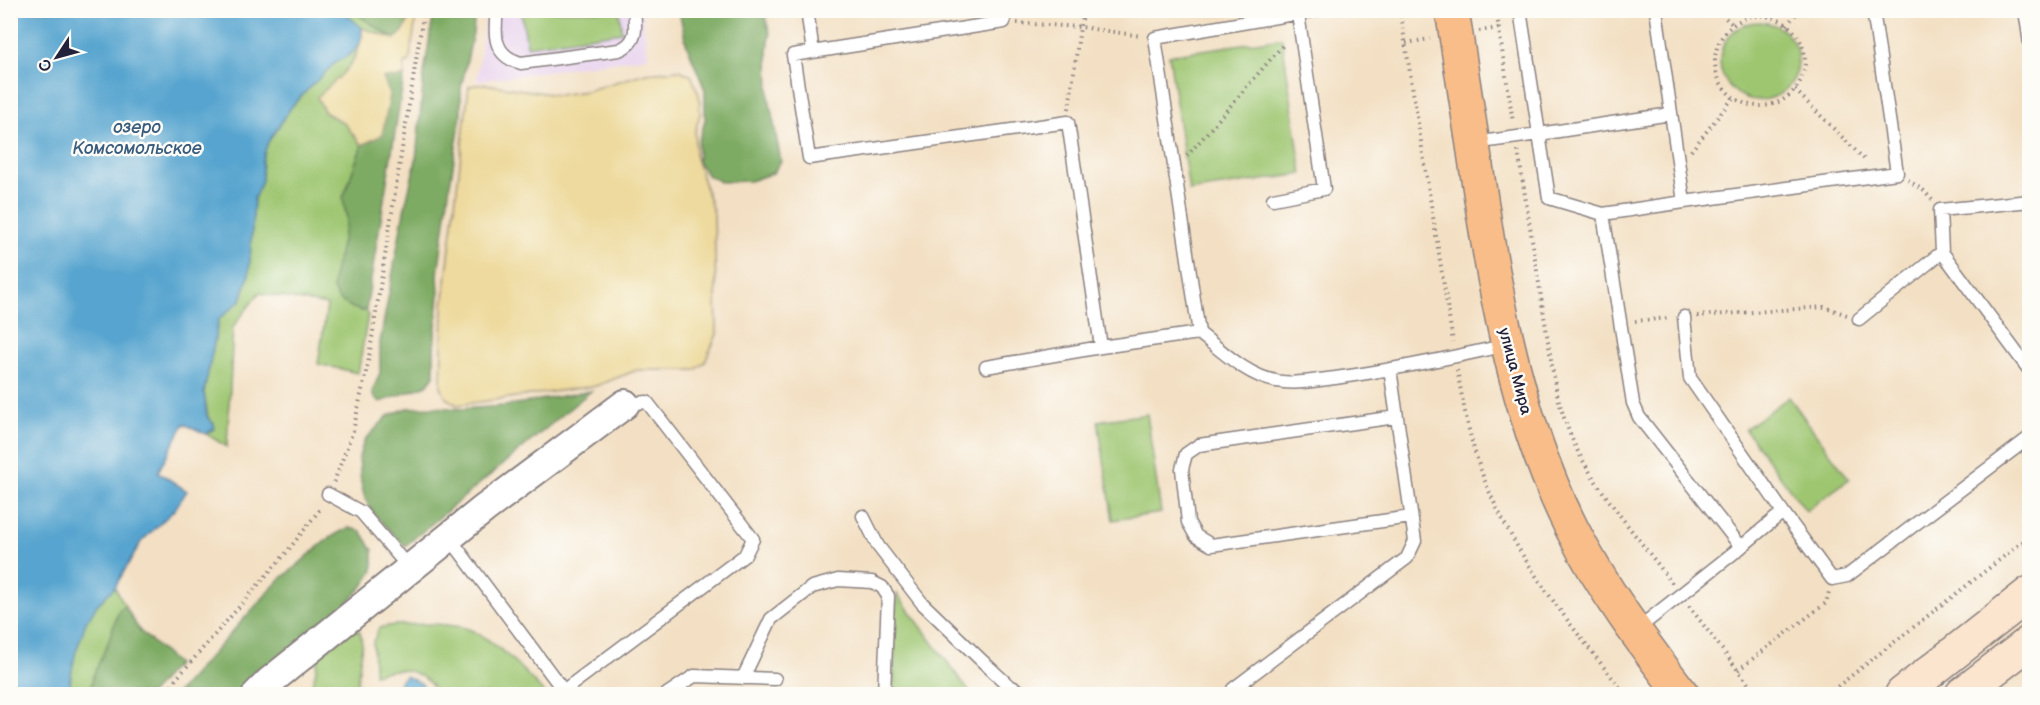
<svg xmlns="http://www.w3.org/2000/svg" width="2040" height="705" viewBox="0 0 2040 705" font-family="'Balsamiq Sans',sans-serif">
	<rect width="100%" height="100%" fill="#fdfcf7"/>
	<filter id="ink" filterUnits="userSpaceOnUse"><feTurbulence type="fractalNoise" baseFrequency=".0167" numOctaves="2"/><feDisplacementMap in="SourceGraphic" scale="12" xChannelSelector="R" yChannelSelector="G"/><feConvolveMatrix kernelMatrix="1 2 1 2 8 2 1 2 1" color-interpolation-filters="sRGB"/></filter>
	<filter id="wash" filterUnits="userSpaceOnUse"><feTurbulence type="fractalNoise" baseFrequency=".008" numOctaves="4" result="noise"/><feDisplacementMap in="SourceGraphic" scale="24" xChannelSelector="R" yChannelSelector="G"/><feGaussianBlur stdDeviation="1.35" result="paint"/><feColorMatrix in="noise" values="0 0 0 0 0 0 0 0 0 0 0 0 0 0 0 0 0 1.4 0 .05"/><feComposite in="paint" operator="in"/></filter>
	<g filter="url(#wash)">
		<rect width="100%" height="100%" fill="#f3e0c4"/>
		<path fill="#e8d2ee" d="M486 11H642L648 57 477 81Z"/>
		<path fill="#9ec671" stroke="#607456" stroke-width="1.5" d="M342 11H355L357 14 394 39 362 28Z
			M521 11H619L622 32 527 46Z
			M1720 61a39 39 0 1 1 78 0a39 39 0 1 1-78 0Z
			M1282 38 1302 174 1189 191 1169 55Z
			M359 45C351 72 337 80 317 97L325 113 344 123 362 145 343 198 347 219 346 232 362 311 366 310 368 315 358 373 318 364 327 305 259 293 233 327 227 447 206 434 214 429V424L208 417 204 392 219 319 241 300 249 275 254 199 262 180V160L268 142 292 106 312 85 336 62 351 54Z
			M1789 397 1849 479 1806 511 1745 429Z
			M1147 414 1161 513 1113 520 1098 421Z
			M115 587 125 606 119 610 108 643 94 676 90 694H70C70 666 79 625 98 604 103 598 109 592 115 587Z
			M897 594 971 694H893Z
			M434 624C445 625 460 625 471 630 498 642 526 673 545 694H436C432 680 413 669 398 670 390 670 381 673 374 674L373 642 379 628 394 625Z
			M352 631H360L362 644 356 694H307L314 679 319 655Z"/>
		<path fill="#7eab63" stroke="#50664f" stroke-width="1.5" d="M355 11H409C408 24 406 32 394 39L357 14Z
			M434 11H475L473 33 461 88V116L449 191 438 274 439 295 434 347V376L427 385 381 402 374 398 372 392 380 373V342L404 211 416 160 424 73Z
			M679 11H764L770 34 768 49 769 98 781 161 773 173 750 181 721 182 708 176 698 162V142L705 121V90L686 43Z
			M383 77H404L366 310 362 311 353 308 339 300 333 289 334 274 347 219 343 198 362 145 372 140Z
			M591 391 405 546 374 514 365 499 361 483 359 457 364 441 388 416 407 408 435 407 461 409 505 406Z
			M349 528 361 531 373 550V571L363 586 346 605 305 634 273 694H176L280 579C304 563 320 539 349 528Z
			M125 606 139 630 177 664 150 694H90L93 676 108 643 119 610Z"/>
		<path fill="#eeda9e" stroke="#887e6c" stroke-width="1.5" d="M409 11H417L409 63H405L404 77 383 78 390 95 382 135 362 145 344 123 325 112 317 97C339 78 363 60 362 28L394 39C406 32 408 24 409 11Z
			M679 70 691 75 699 95 700 114 695 132V155L714 214 717 334 705 362 695 370H637L596 386 457 405 446 398 441 387 443 307 469 86 485 84 557 95 586 91 646 73Z"/>
		<path fill="#56a4cf" stroke="#3c6385" stroke-width="1.5" d="M342 10 362 28V36L359 45 351 54 336 62 312 85 292 106 268 142 262 160V180L254 199 249 274 241 300 219 319 204 392 207 417 214 424V428L206 434 184 424 158 472 187 491 175 509 141 542 115 587 97 605 86 622 75 655 70 679V694H11V11Z
			M406 676 422 684 427 694H398L400 681Z"/>
	</g>
	<g filter="url(#ink)">
		<g fill="none" stroke-linecap="round" stroke-linejoin="round">
			<g stroke="#8a8180" stroke-width="15">
				<path id="service" d="M497 10C494 34 493 56 521 63L619 50C638 42 636 29 634 10
					M807 10 813 52
					M1003 10 1004 22 793 55 809 158 1068 122 1101 347
					M1317 10 1155 38 1199 333C1221 350 1247 376 1276 381 1295 385 1316 380 1335 378 1393 370 1450 358 1507 345
					M1520 10 1539 134 1671 114
					M2025 10 2030 44
					M1474 143 1539 134 1549 198 1603 214
					M1273 199 1324 189 1298 14
					M2030 201 1940 210 1942 252 2030 371
					M1684 202 1897 173 1873 10
					M1684 317 1690 378 1783 512
					M1859 319 1942 252
					M986 367 1101 347 1199 333
					M1396 417 1199 445 1186 454 1182 469 1188 522 1196 536 1211 545 1411 517
					M328 494 361 512 410 569
					M863 516 878 546 922 603 979 658 1008 685 1025 694
					M449 537 566 694
					M1741 547 1783 512 1832 579 1847 576 2030 437
					M1636 630 1741 547 1639 417 1633 403 1603 214 1684 202 1656 10
					M743 678 771 619 812 587 838 580 872 582 882 587 888 596 884 694
					M1233 689 1407 558 1415 541 1390 369
					M563 691 745 555 753 539 647 402 625 404
					M667 694 694 676 775 679"/>
			</g>
			<g stroke="#8a8180" stroke-width="32">
				<path id="tertiary" d="M257 694 269 682 484 509 625 404"/>
			</g>
			<g stroke="#8a8180" stroke-width="36">
				<path id="secondary" d="M1902 694 2030 593
					M1962 694 2030 642"/>
			</g>
			<g stroke="#8a8180" stroke-width="36">
				<path id="primary" d="M1452 10C1459 55 1466 100 1473 145 1492 275 1512 410 1572 529 1602 588 1642 642 1682 694"/>
			</g>
			<path stroke="#8a8180" stroke-width="4" stroke-dasharray="1.5 4.5" stroke-linecap="butt" d="M1400 10 1453 342
				M1496 10 1513 122
				M1717 10 1733 25
				M1715 61a45 45 0 1 1 90 0a45 45 0 1 1-90 0Z
				M1017 23 1080 27 1141 36
				M1787 25 1799 10
				M1479 31 1499 28
				M1406 43 1430 39
				M1795 90 1867 162
				M1069 109 1080 27 1084 10
				M1518 151 1555 385C1561 411 1569 436 1582 459 1606 501 1643 544 1672 583
				M1691 151 1733 98
				M1187 156 1283 45
				M1908 180 1924 191 1932 200
				M1697 316 1824 307 1847 315
				M1635 321 1669 318
				M1457 370C1463 403 1469 436 1480 468 1511 554 1570 624 1625 694
				M334 482 353 431 368 363 424 10
				M1689 606 1756 694
				M1738 670 1826 603 1829 592
				M163 694 286 553 321 508
				M1828 694 2030 536"/>
			<use href="#service" stroke="#fff" stroke-width="12"/>
			<use href="#tertiary" stroke="#fff" stroke-width="28"/>
			<use href="#secondary" stroke="#fce5cf" stroke-width="33"/>
			<use href="#primary" stroke="#f8bd88" stroke-width="33"/>
		</g>
	</g>
	<g text-anchor="middle" stroke-width="5" stroke-linejoin="round" paint-order="stroke">
		<g font-size="16" fill="#22223b" stroke="#fdfcf7">
			<text transform="translate(1516 371) rotate(75)" y="6">улица Мира</text>
		</g>
		<g font-size="18" font-style="italic" fill="#395c7e" stroke="#fdfcf7">
			<text x="137" y="133">озеро<tspan x="137" dy="21">Комсомольское</tspan></text>
		</g>
	</g>
	<rect width="2040" height="705" fill="none" stroke="#fdfcf7" stroke-width="36"/>
	<g transform="translate(57 57) rotate(234)" stroke="#fdfcf7" stroke-width="4.5" paint-order="stroke">
	<path d="M0-4.5L10 22L0 15L-10 22Z" fill="#22223b"/>
	<text y="-9" font-size="16" font-weight="bold" text-anchor="middle" fill="#22223b">С</text>
	</g>
</svg>
